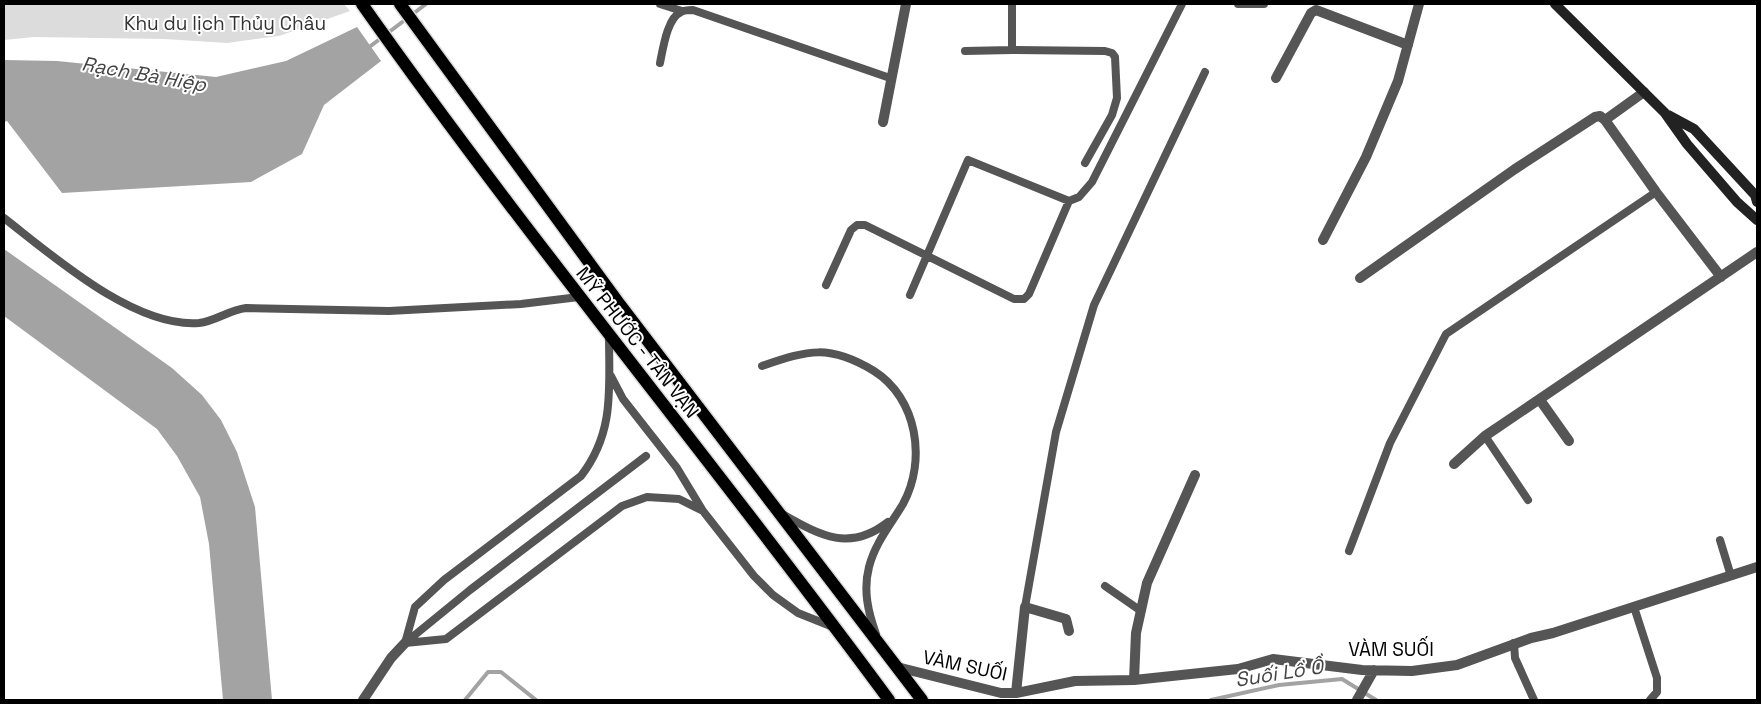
<svg xmlns="http://www.w3.org/2000/svg" width="1761" height="704" viewBox="0 0 1761 704" font-family="'Space Grotesk',sans-serif">
	<rect width="100%" height="100%" fill="#fff"/>
	<path fill="#dcdcdc" d="M4 4H344L350 11 279 36 227 43 164 39 34 37 4 40Z"/>
	<path fill="#a3a3a3" d="M357 27 381 61 324 105 302 154 251 182 62 193 7 121 4 122V60L57 61 216 77 286 61Z
		M4 249 172 368 202 395 221 420 237 452 255 507 272 700H223L209 544 200 497 177 456 157 429 4 316Z"/>
	<g fill="none" stroke-linecap="round" stroke-linejoin="round">
		<path stroke="#a3a3a3" stroke-width="4" d="M368 48 426 4
			M465 700 488 672H501L536 700
			M1211 700 1279 685 1342 679 1376 700"/>
		<g stroke="#dbdbdb" stroke-width="15">
			<path id="primary" d="M362 4C530 242 717 466 889 700
				M400 4 618 302 922 700"/>
		</g>
		<path stroke="#555" stroke-width="8" d="M660 4 682 11
			M1012 4V50L1105 51 1112 53 1115 57 1117 98 1112 115 1085 163
			M1238 4H1264
			M965 51 1012 50
			M660 63C663 49 667 18 681 12 684 10 689 10 693 10L890 78
			M4 218C53 256 134 328 199 323 216 321 229 310 246 308L389 311 521 304 579 297
			M826 285 851 230 857 225H865L1014 299H1024L1029 294 1069 201
			M910 295 968 160 1069 201 1079 197 1092 182 1182 4
			M762 366C809 350 829 344 874 371 917 398 927 460 903 504 891 524 875 543 869 567 863 590 868 612 876 634
			M611 376 623 399 677 468 703 511
			M1485 436 1528 500
			M784 515C821 536 850 552 888 522
			M1720 540 1731 576
			M1349 551 1390 443 1446 334 1656 192
			M1105 586 1141 611
			M1025 607 1056 432 1094 305 1205 72
			M1634 607 1657 678V692L1650 700
			M405 643 446 639 622 506 647 497 679 499 703 511 754 576 773 595 798 613 833 627
			M405 643 415 607 444 580 581 476C615 432 609 388 609 335
			M405 643 470 590 646 456
			M1514 643 1515 658 1534 700"/>
		<path stroke="#555" stroke-width="10" d="M1276 78 1311 13 1316 10 1408 45
			M1605 120 1656 192 1721 277
			M883 122 906 4
			M1323 240 1366 157 1398 81 1419 4
			M1360 278 1515 169 1595 117 1600 116 1605 120 1644 92
			M1540 400 1569 441
			M1454 464 1485 436 1757 252
			M897 667 1001 693H1016L1075 681 1134 680 1238 669 1273 659 1362 670 1412 671 1457 665 1531 638 1553 633 1757 567
			M1134 680 1136 633 1147 583 1195 475
			M1016 693 1025 607 1066 619 1069 631
			M363 700 391 658 405 643
			M1357 700 1374 670"/>
		<path stroke="#222" stroke-width="10" d="M1555 4 1665 113 1687 144 1737 202 1757 220
			M1668 115 1694 129 1755 195 1757 202"/>
		<use href="#primary" stroke="#000" stroke-width="12"/>
	</g>
	<g text-anchor="middle" stroke-width="4" stroke-linejoin="round" paint-order="stroke">
		<g font-size="19" fill="#333" stroke="#fff">
			<text x="225" y="30">Khu du lịch Thủy Châu</text>
		</g>
		<g font-size="19" fill="#000" stroke="#fff">
			<text transform="translate(638 342) rotate(52)" y="7">MỸ PHƯỚC - TÂN VẠN</text>
			<text x="1391" y="656">VÀM SUỐI</text>
			<text transform="translate(965 665) rotate(12)" y="7">VÀM SUỐI</text>
		</g>
		<g font-size="20" font-style="italic" fill="#444" stroke="#fff">
			<text transform="translate(144 74) rotate(10)" y="7">Rạch Bà Hiệp</text>
			<text transform="translate(1279 673) rotate(-9)" y="7">Suối Lồ Ồ</text>
		</g>
	</g>
	<rect width="1761" height="704" fill="none" stroke="#000000" stroke-width="10"/>
</svg>
